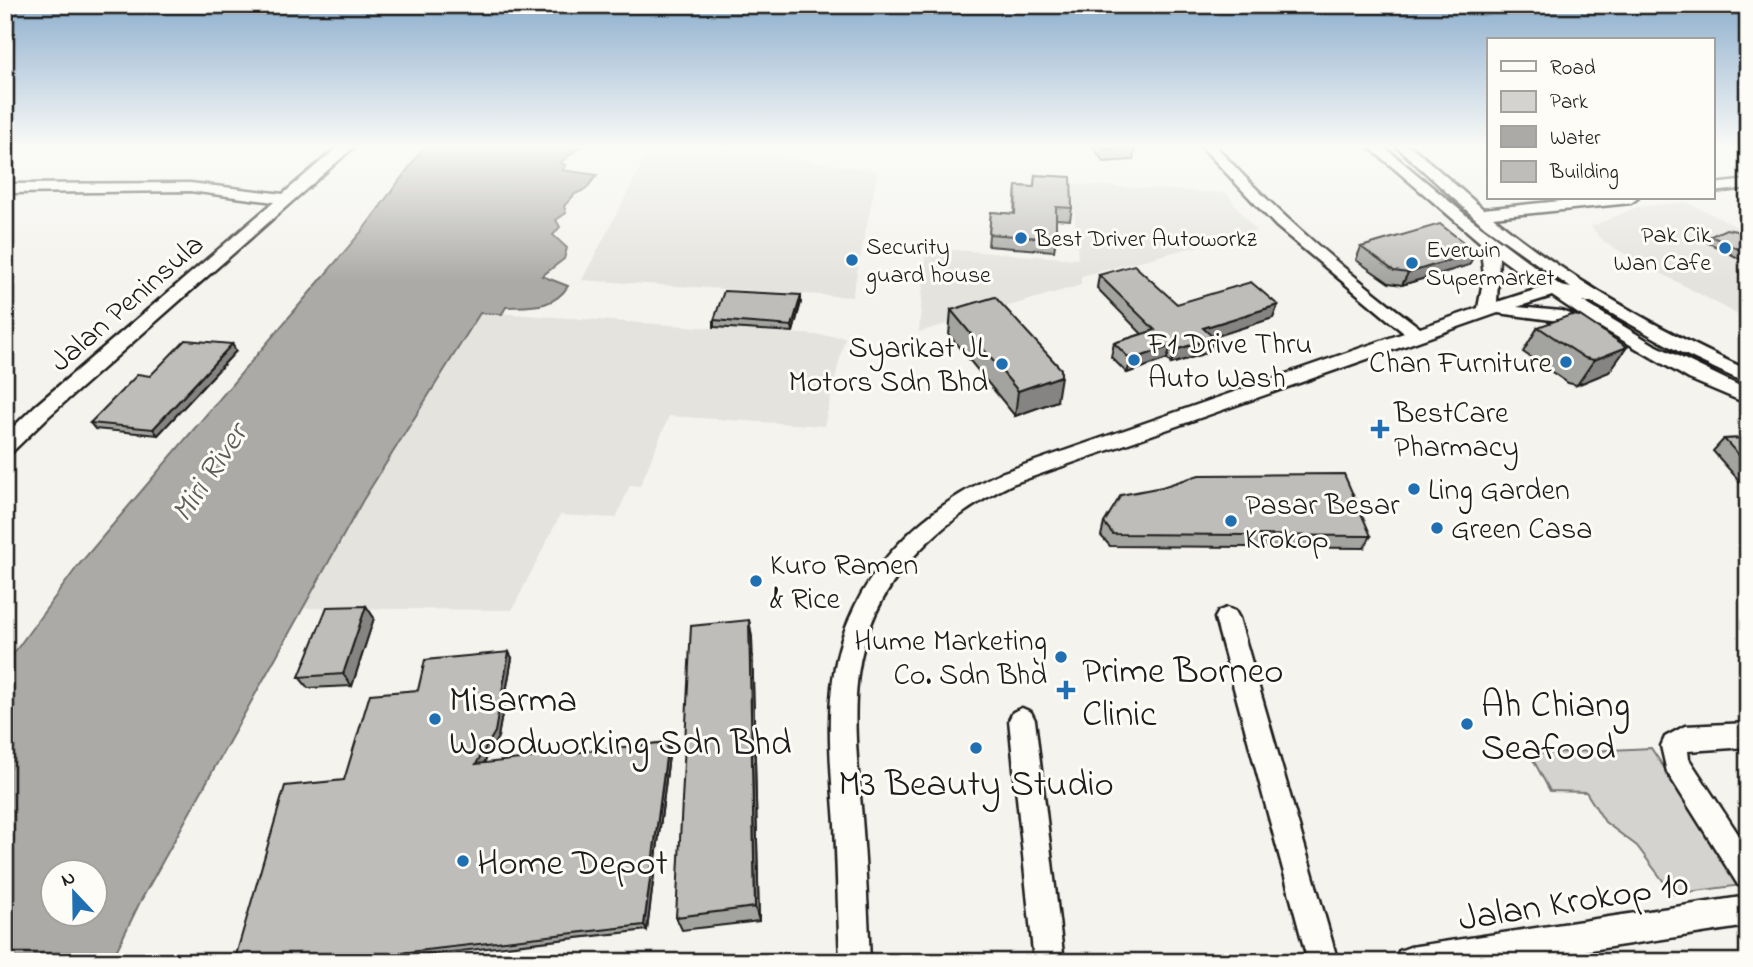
<svg xmlns="http://www.w3.org/2000/svg" width="1753" height="967" viewBox="0 0 1753 967" font-family="'Indie Flower',sans-serif">
	<rect width="100%" height="100%" fill="#f4f3ee"/>
	<filter id="ink" filterUnits="userSpaceOnUse"><feTurbulence type="fractalNoise" baseFrequency=".0143" numOctaves="2"/><feDisplacementMap in="SourceGraphic" scale="14" xChannelSelector="R" yChannelSelector="G"/><feConvolveMatrix kernelMatrix="1 2 1 2 8 2 1 2 1" color-interpolation-filters="sRGB"/></filter>
	<g filter="url(#ink)">
		<path fill="#e4e3de" d="M652 146H701L878 171 852 297 582 280Z
			M1072 184 1226 193 1256 231 1081 276V285L919 332 926 248 1078 259Z
			M1686 202 1748 232V320L1605 243 1591 227 1637 207Z
			M481 312 845 337 824 426 669 416 640 486 630 485 616 518 560 515 512 610 303 608 363 500Z"/>
		<path fill="#d4d3cf" stroke="#787876" stroke-width="2" d="M1651 748 1742 885 1673 894 1637 846 1605 822 1586 792 1550 791 1530 754Z"/>
		<path fill="#abaaa6" stroke="#72716f" stroke-width="2" fill-rule="evenodd" d="M425 146H581L560 163 566 165 562 170 597 175 586 189 575 194 564 206 566 213 556 220 560 227 553 235 567 248 564 259 542 276 568 286C554 309 530 306 506 307L502 314 480 313 363 500 139 904 111 962H5V665L77 567 362 231ZM52 872H94V914H52Z"/>
		<g fill="none" stroke-linecap="round" stroke-linejoin="round">
			<g stroke="#1c1c1c" stroke-width="5">
				<path id="minor" d="M339 146H355L49 416 12 452 5 454V435L35 406 274 202 190 191 5 193V184L190 183 283 194Z
					M1201 146H1216C1277 215 1347 272 1420 328L1478 308 1484 276 1480 242 1368 146H1383L1467 216 1561 286 1571 288 1485 227 1396 146H1411L1483 209 1590 198H1638L1631 203 1493 217C1570 280 1658 329 1748 370V384L1678 351 1593 303 1582 301 1653 344 1748 390V404L1689 379 1598 326 1589 332 1559 321 1498 313 1012 484C935 522 870 585 858 674 852 721 858 771 862 818 866 866 868 914 870 962H840C838 916 837 870 835 824 831 767 824 705 839 649 861 567 923 509 998 474L1404 333 1276 226ZM1499 257 1500 258 1541 288 1497 302ZM1552 296 1586 319 1561 311 1517 307Z
					M1748 180V188L1713 192V184Z
					M1227 608 1235 611 1239 618 1338 962H1308L1215 618 1219 611Z
					M1022 708 1031 712 1035 720 1064 962H1034L1009 720 1013 712Z
					M1748 723V747L1688 751 1689 759 1748 849V889L1738 885 1667 772 1661 746 1665 737 1685 726Z
					M1748 896V926L1513 962H1395L1399 951 1410 947Z"/>
			</g>
			<use href="#minor" fill="#fdfcf7" fill-rule="evenodd"/>
		</g>
		<path fill="#a3a3a0" stroke="#1c1c1c" stroke-width="2" d="M1093 146H1134L1135 148 1133 160 1103 162Z
			M1035 175 1072 208 1070 220 1056 219V239L1054 251 988 246 991 212 1014 214 1016 186 1034 187Z
			M1748 233V263L1707 242 1711 236Z
			M1361 247 1469 265 1402 285 1389 283 1356 260Z
			M1099 275 1177 304 1278 305 1273 318 1213 337 1210 352 1171 364 1167 359 1127 373 1111 357 1114 343 1142 334 1097 288Z
			M801 295V302L793 332 714 327V320Z
			M951 310 1057 401 1015 416 949 335Z
			M1538 327 1627 347 1609 372 1577 385 1568 383 1523 352Z
			M232 344 236 351 158 435 95 429 90 423 150 376Z
			M1748 438V484H1742L1713 451 1724 439Z
			M1104 523 1371 536 1364 548 1110 546 1101 536Z
			M366 606 374 618 352 686 308 688 299 677Z
			M749 620 752 638 759 921 682 930 676 917Z
			M512 658 498 737 483 764 668 742 670 748 647 930 364 962H234L344 780 418 690Z"/>
		<path fill="#858482" stroke="#1c1c1c" stroke-width="2" d="M1476 252 1469 265 1402 285 1408 273Z
			M801 295V302L793 332 792 326Z
			M1278 305 1273 318 1199 342 1203 328Z
			M1214 338 1210 352 1171 364 1175 350Z
			M232 344 236 351 158 435 153 429Z
			M1171 346 1167 359 1127 373 1131 360Z
			M1627 347 1609 372 1577 385 1594 360Z
			M1061 376 1057 401 1015 416 1018 391Z
			M366 606 374 618 352 686 343 674Z
			M749 620 752 638 759 921 755 907Z
			M509 652 512 658 498 737 480 770 476 764Z
			M668 742 670 748 647 930 644 925Z"/>
		<path fill="#bebdba" stroke="#1c1c1c" stroke-width="2" d="M1103 146H1134L1135 148 1105 150Z
			M1035 175 1071 177 1072 208 1056 207V239L989 234 991 212 1015 214 1016 186 1034 187Z
			M1440 224 1476 252 1408 273 1394 271 1361 247Z
			M1726 229 1748 233V254L1711 236Z
			M1134 265 1177 304 1251 282 1278 305 1203 328 1214 338 1175 350 1171 346 1131 360 1114 343 1155 330 1099 275Z
			M724 291 801 295 792 326 714 320Z
			M995 297 1061 369V376L1018 391 951 310Z
			M1571 315 1580 316 1627 347 1594 360 1585 358 1538 327Z
			M185 340 232 344 153 429 90 423 138 374 150 376Z
			M1748 438V465L1724 439Z
			M1344 474 1371 536 1113 534 1104 523 1121 495 1162 487 1199 475Z
			M366 606 343 674 299 677 327 607Z
			M749 620 755 907 676 917 691 626Z
			M509 652 495 732 476 764 668 742 644 925 321 962H234L285 786 344 780 370 694 418 690 425 660Z"/>
	</g>
	<linearGradient id="sky" x2="0" y2="1"><stop stop-color="#8fb0ce"/><stop offset="0.52" stop-color="#fafaf7"/><stop offset="1" stop-color="#fafaf7" stop-opacity="0"/></linearGradient>
	<rect width="1753" height="281" fill="url(#sky)"/>
	<g fill="#1f6fb2" stroke="#fdfcf7" stroke-width="2.5">
		<circle cx="1021" cy="238" r="7"/>
		<circle cx="1725" cy="248" r="7"/>
		<circle cx="852" cy="260" r="7"/>
		<circle cx="1412" cy="263" r="7"/>
		<circle cx="1134" cy="360" r="7"/>
		<circle cx="1566" cy="362" r="7"/>
		<circle cx="1002" cy="364" r="7"/>
		<path d="M1376.5 418.5h7v7h7v7h-7v7h-7v-7h-7v-7h7z"/>
		<circle cx="1414" cy="489" r="7"/>
		<circle cx="1231" cy="521" r="7"/>
		<circle cx="1437" cy="528" r="7"/>
		<circle cx="756" cy="581" r="7"/>
		<circle cx="1061" cy="657" r="7"/>
		<path d="M1062.5 679.5h7v7h7v7h-7v7h-7v-7h-7v-7h7z"/>
		<circle cx="435" cy="719" r="7"/>
		<circle cx="1467" cy="724" r="7"/>
		<circle cx="976" cy="748" r="7"/>
		<circle cx="463" cy="861" r="7"/>
	</g>
	<g text-anchor="middle" stroke-width="6" stroke-linejoin="round" paint-order="stroke">
		<g font-size="24" fill="#1c1c1c" stroke="#fdfcf7" text-anchor="start">
			<text x="1711" y="242" text-anchor="end">Pak Cik<tspan x="1711" dy="28">Wan Cafe</tspan></text>
			<text x="1035" y="246">Best Driver Autoworkz</text>
			<text x="866" y="254">Security<tspan x="866" dy="28">guard house</tspan></text>
			<text x="1426" y="257">Everwin<tspan x="1426" dy="28">Supermarket</tspan></text>
		</g>
		<g font-size="30" fill="#1c1c1c" stroke="#fdfcf7">
			<text transform="translate(126 302) rotate(-41)" y="10">Jalan Peninsula</text>
		</g>
		<g font-size="30" fill="#1c1c1c" stroke="#fdfcf7" text-anchor="start">
			<text x="1148" y="353">F1 Drive Thru<tspan x="1148" dy="34">Auto Wash</tspan></text>
			<text x="988" y="357" text-anchor="end">Syarikat JL<tspan x="988" dy="34">Motors Sdn Bhd</tspan></text>
			<text x="1552" y="372" text-anchor="end">Chan Furniture</text>
			<text x="1394" y="422">BestCare<tspan x="1394" dy="34">Pharmacy</tspan></text>
			<text x="1428" y="499">Ling Garden</text>
			<text x="1245" y="514">Pasar Besar<tspan x="1245" dy="34">Krokop</tspan></text>
			<text x="1451" y="538">Green Casa</text>
			<text x="770" y="574">Kuro Ramen<tspan x="770" dy="34">&amp; Rice</tspan></text>
			<text x="1047" y="650" text-anchor="end">Hume Marketing<tspan x="1047" dy="34">Co. Sdn Bhd</tspan></text>
		</g>
		<g font-size="32" font-style="italic" fill="#5c5c5a" stroke="#fdfcf7">
			<text transform="translate(208 472) rotate(-56)" y="11">Miri River</text>
		</g>
		<g font-size="37" fill="#1c1c1c" stroke="#fdfcf7" text-anchor="start">
			<text x="1082" y="682">Prime Borneo<tspan x="1082" dy="43">Clinic</tspan></text>
			<text x="449" y="711">Misarma<tspan x="449" dy="43">Woodworking Sdn Bhd</tspan></text>
			<text x="1481" y="716">Ah Chiang<tspan x="1481" dy="43">Seafood</tspan></text>
			<text x="976" y="795" text-anchor="middle">M3 Beauty Studio</text>
			<text x="477" y="874">Home Depot</text>
		</g>
		<g font-size="37" fill="#1c1c1c" stroke="#fdfcf7">
			<text transform="translate(1573 899) rotate(-9)" y="13">Jalan Krokop 10</text>
		</g>
	</g>
	<rect width="1753" height="967" fill="none" stroke="#fdfcf7" stroke-width="28"/>
	<rect x="14" y="14" width="1725" height="939" fill="none" stroke="#1c1c1c" stroke-width="2.5" filter="url(#ink)"/>
	<rect x="1487" y="38" width="228" height="161" fill="#fdfcf7" stroke="#a3a29f" stroke-width="2"/>
	<rect x="1501" y="61" width="35" height="10" fill="#fdfcf7" stroke="#a3a29f" stroke-width="2"/>
	<text x="1550" y="74" font-size="21" fill="#1c1c1c">Road</text>
	<rect x="1501" y="91" width="35" height="21" fill="#d4d3cf" stroke="#a3a29f" stroke-width="2"/>
	<text x="1550" y="108" font-size="21" fill="#1c1c1c">Park</text>
	<rect x="1501" y="126" width="35" height="21" fill="#abaaa6" stroke="#a3a29f" stroke-width="2"/>
	<text x="1550" y="144" font-size="21" fill="#1c1c1c">Water</text>
	<rect x="1501" y="161" width="35" height="21" fill="#bebdba" stroke="#a3a29f" stroke-width="2"/>
	<text x="1550" y="178" font-size="21" fill="#1c1c1c">Building</text>
	<g transform="translate(74 893) rotate(338)"><circle r="33" fill="#fdfcf7" stroke="#a3a29f" stroke-width="2"/>
	<path d="M0-5L12 26L0 18L-12 26Z" fill="#1f6fb2"/>
	<text y="-10" font-size="19" font-weight="bold" text-anchor="middle" fill="#1c1c1c">N</text>
	</g>
</svg>
